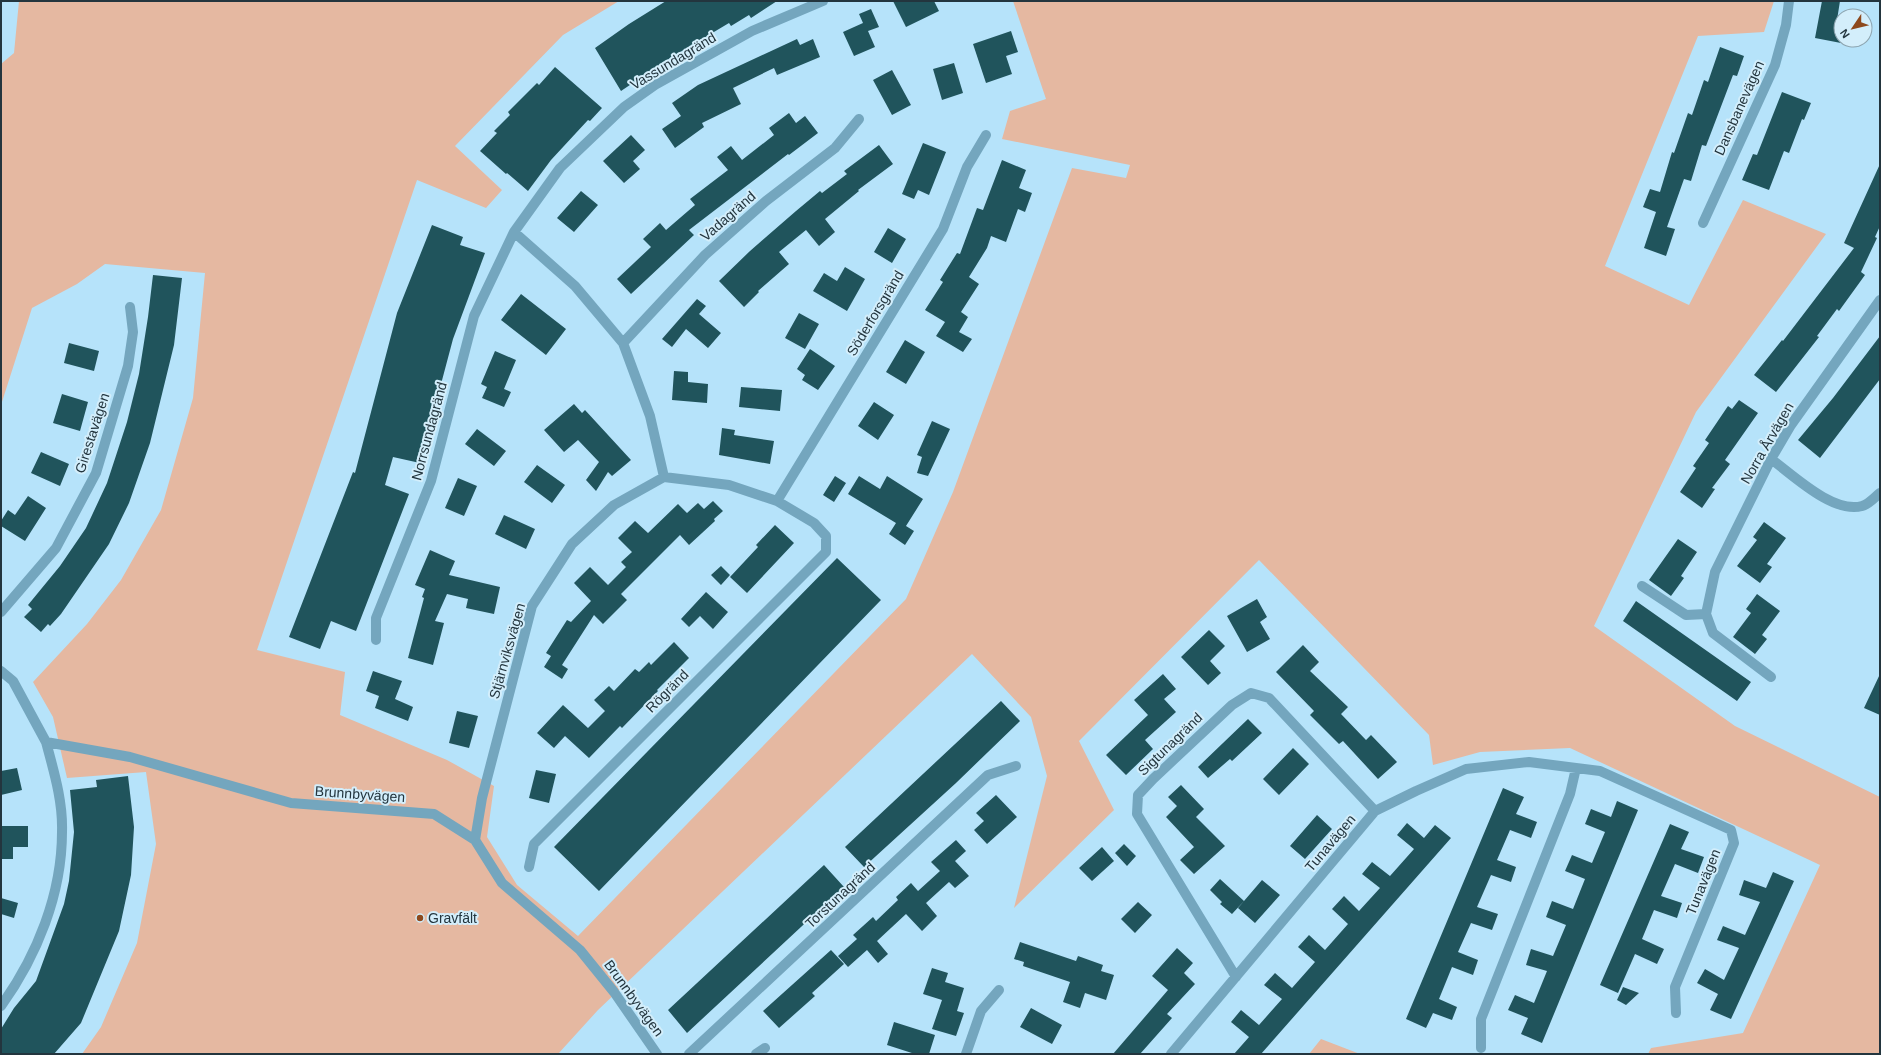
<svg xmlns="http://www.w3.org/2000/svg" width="1881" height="1055" viewBox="0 0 1881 1055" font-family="Arial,sans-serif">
	<rect width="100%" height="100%" fill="#b6e3fa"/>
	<path fill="#e5b8a1" d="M19 1H619L563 35 455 146 502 190 486 208 417 180 257 650 345 672 340 715 447 760 494 786 487 837 517 885 578 936 906 599 953 492 1072 168 1126 178 1130 165 1002 139 1010 111 1046 99 1013 1H1774L1764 32 1698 36 1605 266 1689 305 1743 200 1826 234 1696 412 1594 626 1735 726 1880 797V1054H1648L1651 1048 1743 1033 1820 865 1570 748 1480 752 1433 765 1429 735 1259 560 1079 741 1114 810 1014 908 1047 776 1031 717 972 654 598 1010 558 1054H82L101 1027 137 943 156 844 146 772 67 778 53 717 33 682 87 624 121 580 161 510 193 398 205 273 105 264 77 284 32 308 1 405V64L14 53Z
		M1321 1039 1360 1054H1309Z"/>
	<path fill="#20545c" d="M666 1H777L751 18 749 15 731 26 729 23 667 60 621 91 595 48 629 24Z
		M893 1H934L939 11 906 27Z
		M1822 1H1840L1837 20H1841V43L1815 38Z
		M871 9 879 27 868 31 875 47 854 56 843 32 863 23 859 14Z
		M1011 31 1018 52 1006 56 1012 74 986 83 973 44Z
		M797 39 800 45 813 39 820 57 777 75 774 68 733 88 741 104 702 123 704 127 675 148 662 129 681 116 672 103 698 85Z
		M1720 47 1744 56 1737 76 1733 75 1706 146 1702 145 1691 181 1684 179 1667 227 1675 229 1666 256 1644 248 1656 212 1643 207 1650 189 1660 192 1672 152 1674 153 1688 113 1692 115 1704 80 1708 82Z
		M954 63 963 93 942 100 933 69Z
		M555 67 602 108 590 121 588 120 551 160 528 191 507 173 506 174 480 151 497 133 494 131 510 115 508 112 537 83 539 85Z
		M892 70 911 105 892 115 873 80Z
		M1782 92 1811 103 1804 120 1802 119 1789 153 1784 151 1769 190 1742 180 1753 154 1757 155Z
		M789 113 796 123 805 116 818 133 789 155 788 154 689 230 694 235 631 294 617 279 651 247 643 239 660 223 666 230 695 205 690 199 728 170 717 157 731 146 742 160 774 135 769 128Z
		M631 135 645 150 633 161 640 169 624 183 603 161Z
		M923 143 946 152 929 195 918 190 914 199 902 194Z
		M879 145 893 164 858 190 859 191 825 219 835 232 819 246 806 230 779 252 789 264 758 291 759 292 744 307 719 281 750 251 796 211 820 191 822 193 847 174 844 171Z
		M1002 160 1026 170 1019 188 1032 193 1025 212 1018 209 1006 242 991 236 987 248 969 277 979 284 961 312 968 317 959 332 972 339 963 352 936 336 945 322 925 310 943 282 940 280 957 253 960 254 977 208 983 210Z
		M1880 164V226L1875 237 1877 238 1861 272 1865 275 1839 311 1837 309 1817 336 1819 337 1776 392 1754 375 1782 340 1783 341 1854 248 1844 243Z
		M581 191 598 205 574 232 557 218Z
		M432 225 463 237 460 245 485 253 453 339 420 463 393 457 385 485 409 494 356 631 331 621 320 649 289 637 353 472 355 473 397 313Z
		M888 228 906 239 892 263 874 252Z
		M845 267 865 279 847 311 813 291 824 273 837 281Z
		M153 275 182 278 174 345 150 443 129 503 109 544 61 614 50 626 48 624 41 632 24 617 32 609 28 605 60 566 86 528 107 483 127 422 139 374 148 317Z
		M521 294 566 329 546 355 501 320Z
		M697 299 706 306 699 314 721 333 708 348 686 329 672 347 662 339Z
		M799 313 819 324 805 349 785 338Z
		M1880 336V379L1820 458 1798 440 1833 398Z
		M905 340 925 352 906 384 886 372Z
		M69 343 99 351 94 371 64 363Z
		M810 349 835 366 818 390 802 380 805 375 797 369Z
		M495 351 516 360 504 389 511 392 504 407 482 398 487 387 481 384Z
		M674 371 688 372V382L708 384 707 403 672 400Z
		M741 387 782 390 780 411 739 407Z
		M62 394 88 402 80 431 53 423Z
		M1739 400 1758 413 1725 460 1730 464 1712 488 1715 489 1702 508 1680 492 1696 468 1693 466 1709 443 1705 440 1728 406 1732 409Z
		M874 402 894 415 878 440 858 426Z
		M574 404 582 413 585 410 631 460 612 476 608 472 596 491 586 480 599 462 578 440 564 452 544 430Z
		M932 421 950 429 928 476 917 473 922 457 917 455Z
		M722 428 735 430 734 435 774 441 770 464 719 455Z
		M477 429 506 451 494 466 465 444Z
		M41 452 69 464 60 486 31 473Z
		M537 465 565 485 552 503 524 482Z
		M835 476 846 483 834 502 823 495Z
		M859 476 880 489 887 476 923 499 906 526 914 531 905 545 889 534 896 523 848 494Z
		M458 478 477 486 464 516 445 508Z
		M28 496 46 508 25 541 1 526V521L8 510 15 515Z
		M713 501 723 511 714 519 715 521 689 545 680 535 621 594 627 600 603 624 594 615 562 665 568 669 562 679 544 667 551 656 546 653 567 620 571 622 591 601 574 583 590 567 608 585 626 567 621 562 632 552 618 538 635 521 648 533 678 504 687 513 698 503 704 509Z
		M504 515 535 529 526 549 495 534Z
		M1764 522 1786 538 1767 564 1772 567 1760 583 1737 566 1757 540 1753 537Z
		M775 525 794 543 747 593 730 577 758 547 756 545Z
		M1678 539 1697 552 1681 576 1684 578 1671 596 1649 580Z
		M430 550 455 561 449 575 500 587 494 614 466 608 468 599 447 594 435 621 444 623 433 665 408 658 424 598 422 597 425 589 415 585Z
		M837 558 881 600 599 891 554 847Z
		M721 566 730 575 721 585 711 575Z
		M706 592 728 612 713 629 700 616 689 627 681 619Z
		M1757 594 1780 611 1762 635 1767 639 1755 654 1733 637 1751 613 1746 609Z
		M1257 599 1267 617 1260 622 1270 639 1247 652 1227 616Z
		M1636 601 1751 682 1737 701 1623 621Z
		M1209 630 1225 646 1210 661 1221 673 1208 685 1181 657Z
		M674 642 689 658 657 690 658 691 622 728 620 726 589 758 565 736 554 748 537 733 563 705 588 728 605 711 594 700 609 686 614 691 635 669 639 672 649 662 651 665Z
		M1303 645 1319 662 1310 671 1348 707 1341 714 1366 740 1371 735 1397 762 1378 779 1343 741 1339 744 1310 715 1314 711 1276 672Z
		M373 671 402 681 395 699 413 707 408 721 375 708 379 696 366 691Z
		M1163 674 1176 689 1164 699 1176 712 1145 740 1153 749 1126 775 1106 755 1148 715 1134 700Z
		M1880 674V715L1864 708Z
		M1001 701 1020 721 956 783 864 867 845 847Z
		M457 711 478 716 469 748 449 743Z
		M1248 719 1262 733 1232 761 1230 759 1208 778 1198 767Z
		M1293 748 1309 764 1279 795 1263 779Z
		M17 768 22 790 1 795V771Z
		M536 770 556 774 549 803 529 798Z
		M128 776 134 827 131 875 119 931 81 1023 54 1054H1V1029L14 1008 36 981 64 904 69 881 74 832 70 790 97 787 96 780Z
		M1181 785 1204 809 1196 817 1225 846 1194 874 1180 860 1194 847 1166 817 1177 806 1168 797Z
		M1503 788 1524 797 1516 814 1537 822 1531 838 1510 830 1497 860 1516 867 1511 882 1491 875 1477 907 1498 914 1492 930 1471 923 1458 952 1478 960 1473 975 1452 967 1439 999 1457 1007 1452 1020 1433 1013 1426 1028 1406 1019Z
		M996 795 1017 817 987 844 974 830 984 821 976 813Z
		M1617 801 1638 810 1542 1043 1521 1034 1528 1018 1508 1010 1515 995 1534 1003 1547 971 1526 965 1531 949 1553 956 1566 925 1546 917 1552 901 1573 909 1585 879 1565 871 1572 855 1592 863 1605 832 1585 824 1591 809 1611 817Z
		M1317 815 1332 829 1305 859 1290 846Z
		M1407 823 1424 838 1435 825 1451 838 1261 1054H1234L1249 1037 1231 1022 1241 1010 1259 1025 1282 999 1264 985 1275 973 1292 988 1315 962 1298 947 1309 935 1325 950 1348 924 1332 909 1344 896 1359 911 1380 888 1362 874 1372 862 1390 876 1414 849 1397 835Z
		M1670 824 1689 832 1681 849 1704 857 1698 873 1675 864 1661 896 1682 903 1677 918 1654 910 1642 939 1664 949 1657 964 1635 954 1618 993 1600 985Z
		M1 826H28V847H13V859H1Z
		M956 840 966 851 955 861 969 876 955 888 949 882 926 903 937 916 922 931 906 914 877 941 888 954 878 963 867 950 848 967 838 956 857 939 853 935 873 917 876 921 898 900 896 897 911 883 918 891 940 871 931 862Z
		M1124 844 1136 856 1127 866 1115 853Z
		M1102 847 1114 861 1092 881 1079 868Z
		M824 865 844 887 687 1033 668 1010Z
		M1773 872 1794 881 1731 1019 1710 1010 1718 994 1697 983 1705 969 1724 980 1739 948 1717 940 1723 926 1745 935 1760 902 1739 895 1744 880 1766 888Z
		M1220 879 1244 901 1232 914 1220 904 1222 902 1210 890Z
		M1262 880 1280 895 1255 923 1238 908Z
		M1 898 18 903 14 918 1 914Z
		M1138 902 1152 915 1135 933 1121 919Z
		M1020 942 1076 961 1078 956 1103 965 1101 971 1114 975 1106 1000 1085 993 1080 1008 1063 1002 1070 982 1023 966 1024 962 1014 959Z
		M1177 948 1193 963 1184 973 1195 984 1167 1014 1172 1018 1140 1054H1113L1168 990 1152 976Z
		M831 950 844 964 812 993 815 996 779 1028 763 1011Z
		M932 968 948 973 945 982 964 988 957 1011 964 1013 956 1036 932 1029 942 1000 923 994Z
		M1623 987 1639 993 1626 1005 1617 1000Z
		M1031 1008 1062 1025 1052 1044 1020 1027Z
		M894 1022 935 1035 929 1054H915L887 1045Z"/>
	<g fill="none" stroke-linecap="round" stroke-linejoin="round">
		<path stroke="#74a6be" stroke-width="10" d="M1703 223 1775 65 1786 25 1789 1
			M514 232 575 286 623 343 650 416 664 477
			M623 343 705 255 766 201 835 148 859 119
			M1771 459C1793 475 1833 514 1862 506 1868 505 1875 497 1880 493
			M777 501 943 229 967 167 986 135
			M1642 586 1686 615 1706 614 1713 633 1771 677
			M1 612 56 548 96 473 128 366 133 332 130 307
			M1706 614 1715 572 1771 459 1791 425 1880 300
			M376 640V618L431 481 474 316 514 232 560 168 624 107 655 85 752 31 823 1
			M1 671 13 681 46 742 130 757 291 803 434 814 475 840 502 883 580 950 614 992 657 1054
			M475 840 482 798 532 606 572 544 614 505 664 477 729 485 777 501 814 523 826 536V552L534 844 529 867
			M1236 977 1137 814 1138 795 1153 779 1232 705 1251 693 1269 698 1375 811
			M1 1006C37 956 62 894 62 832 63 801 54 772 46 742
			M1481 1048V1019L1570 794 1576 768
			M689 1054 988 775 1016 766
			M756 1054 765 1048
			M966 1054 981 1011 999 990
			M1171 1054 1375 811 1416 791 1466 769 1529 762 1600 771 1731 830 1734 843 1675 987 1676 1013"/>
	</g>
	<circle fill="#8d491d" stroke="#d3eefb" stroke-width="1.5" cx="420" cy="918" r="4"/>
	<g text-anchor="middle" stroke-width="4" stroke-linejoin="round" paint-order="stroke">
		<g font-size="14" fill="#23353e" stroke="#d3eefb">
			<text transform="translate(673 61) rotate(-31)" y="5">Vassundagränd</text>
			<text transform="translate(1739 108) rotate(-66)" y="5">Dansbanevägen</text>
			<text transform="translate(728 216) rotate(-41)" y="5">Vadagränd</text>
			<text transform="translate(875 313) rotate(-59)" y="5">Söderforsgränd</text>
			<text transform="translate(429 431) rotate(-75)" y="5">Norrsundagränd</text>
			<text transform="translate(92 433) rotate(-72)" y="5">Girestavägen</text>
			<text transform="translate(1767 443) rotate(-60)" y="5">Norra Årvägen</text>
			<text transform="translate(507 651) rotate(-74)" y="5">Stjärnviksvägen</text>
			<text transform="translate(667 691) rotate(-45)" y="5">Rögränd</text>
			<text transform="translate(1170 744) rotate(-44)" y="5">Sigtunagränd</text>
			<text transform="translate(360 794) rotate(4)" y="5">Brunnbyvägen</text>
			<text transform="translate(1330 843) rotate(-50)" y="5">Tunavägen</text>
			<text transform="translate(1703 882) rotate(-68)" y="5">Tunavägen</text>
			<text transform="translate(840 895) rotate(-43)" y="5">Torstunagränd</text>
			<text transform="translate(634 998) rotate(54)" y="5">Brunnbyvägen</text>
		</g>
		<g font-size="14" fill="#23353e" stroke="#d3eefb" text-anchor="start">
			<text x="428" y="923">Gravfält</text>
		</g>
	</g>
	<rect width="1881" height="1055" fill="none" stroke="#23353e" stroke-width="4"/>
	<g transform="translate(1853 28) rotate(235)"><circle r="19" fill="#d3eefb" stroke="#8da4af"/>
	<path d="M0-3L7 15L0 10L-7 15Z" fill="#8d491d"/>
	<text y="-6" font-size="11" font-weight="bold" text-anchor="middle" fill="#23353e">N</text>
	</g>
</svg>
